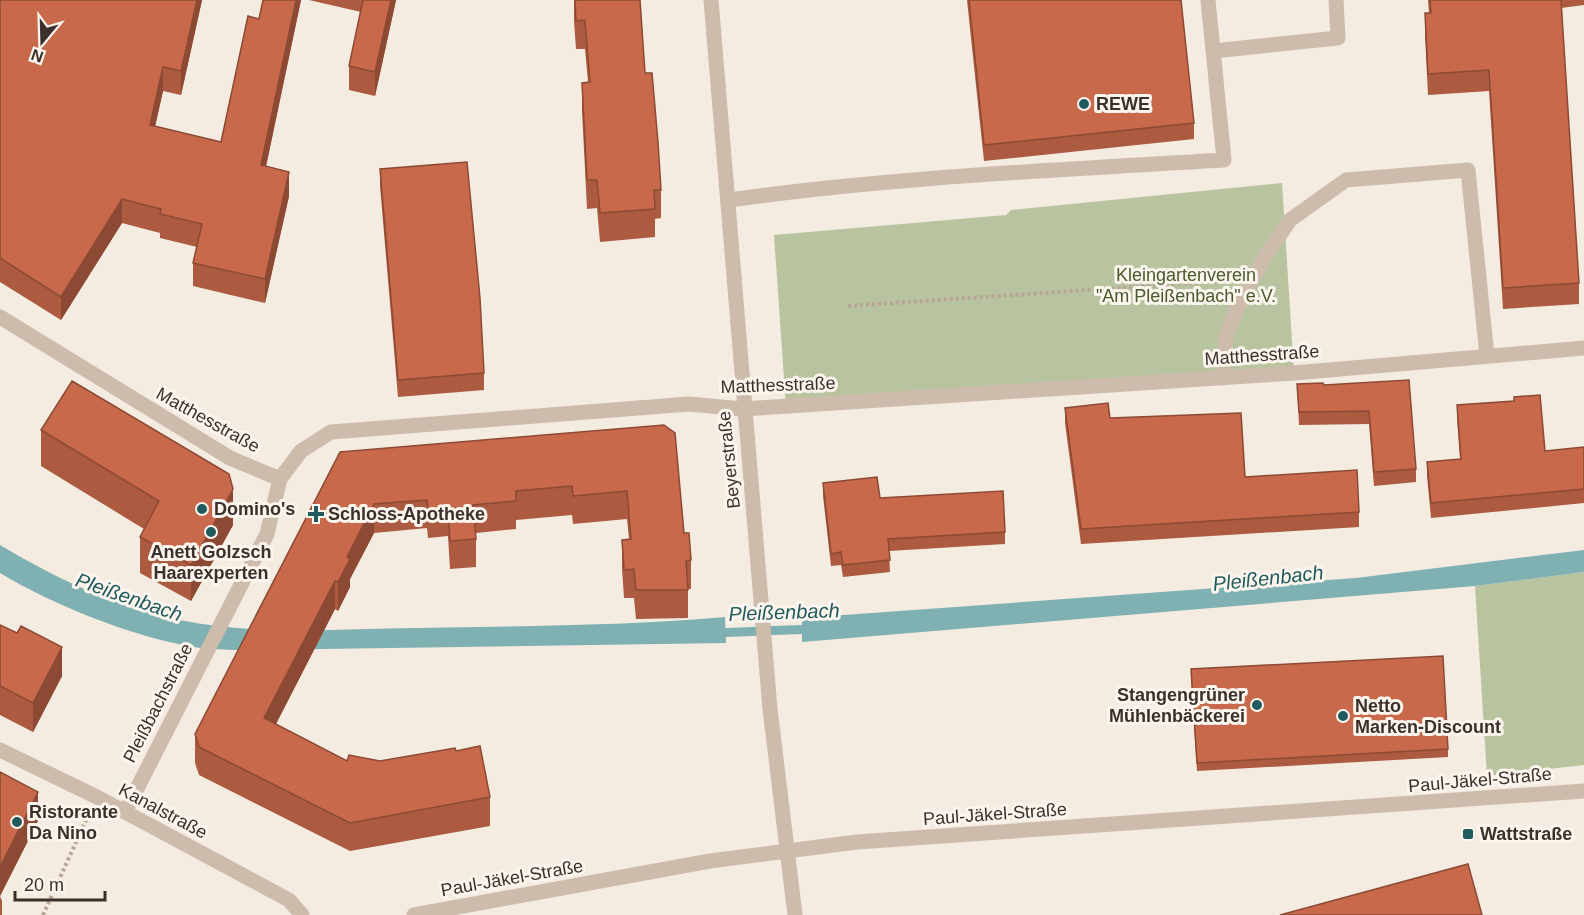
<svg xmlns="http://www.w3.org/2000/svg" width="1584" height="915" viewBox="0 0 1584 915" font-family="Helvetica,sans-serif">
	<rect width="100%" height="100%" fill="#f4ebe1"/>
	<path fill="#b8c4a0" d="M1282 183 1294 373 786 407 774 235 1006 215 1011 210Z
		M1584 572V765L1487 776 1475 586Z"/>
	<path fill="#7fb0b2" d="M0 545C57 579 114 606 180 620 256 636 338 629 416 628 519 626 622 626 725 617L726 643 249 650C231 650 212 650 194 647 133 637 53 605 0 573Z
		M1584 550V572L1475 586 802 642V618L1356 578Z"/>
	<g fill="none" stroke-linecap="round" stroke-linejoin="round">
		<path stroke="#7fb0b2" stroke-width="9" d="M714 633 814 629"/>
		<path stroke="#b9a596" stroke-width="4" stroke-dasharray="3 3" stroke-linecap="butt" d="M848 306 1224 281
			M43 915 87 818"/>
		<path stroke="#cdbbac" stroke-width="15" d="M711 0 770 709 795 915
			M1213 51 1338 38 1336 0
			M729 200C893 177 1058 170 1224 160L1208 0
			M0 317 230 458 280 479
			M1223 378 1226 336 1238 306 1262 261 1290 220 1346 180 1468 170 1487 356
			M0 750 97 797 289 900 302 915
			M125 812 267 534 280 479 301 451 331 432 689 404 743 409 1294 373 1584 348
			M414 915 710 861 857 842 1584 791"/>
	</g>
	<path fill="#ac5a40" d="M0 0H202L181 95 163 91 155 126 221 142 259 19 301 0 266 167 289 196 265 303 193 286V263L197 247 160 238V233L122 223 61 320 0 282Z
		M309 0H396L375 96 349 90V66L361 12Z
		M574 0H640L645 73 661 190V218L655 219V237L600 242 597 208 587 209 582 111V83L588 82 585 49H576L574 21Z
		M967 0H1181L1194 123V139L984 161Z
		M1428 0H1584V5L1561 8 1579 283V304L1503 309 1489 91 1428 95 1425 35V13H1429Z
		M380 169 484 373V390L398 397 380 186Z
		M1409 380 1416 469V482L1374 486 1369 424 1299 425 1297 384 1324 385Z
		M1457 405 1545 451 1584 447V503L1431 518 1427 476V462L1460 459 1457 419Z
		M1065 408 1110 418 1245 477 1359 512V527L1081 544 1065 423Z
		M664 425 684 533 691 560V589H688V618L636 619 634 598H624L622 568V540L629 539 627 519 573 524 572 515 516 520V529L476 533V567L450 569 448 536 428 538 427 528 374 533 350 579V587L338 611 335 609 276 724 347 761H380L456 751 490 797V826L350 851 199 775 195 763V734L340 452Z
		M41 430 233 525 191 601 140 573V537L144 529 41 466Z
		M823 483 1005 532V544L889 551 890 572 843 577 841 565 831 566 823 496Z
		M0 625 62 676 33 732 0 715Z
		M1191 677 1448 749V757L1197 771Z
		M0 772 38 821 0 896 2 901V915H0Z"/>
	<path fill="#8c4a34" d="M197 0H202L181 95V71Z
		M296 0H301L261 189V165Z
		M391 0H396L375 96V72Z
		M163 67V91L150 149V125Z
		M289 172V196L265 303V279Z
		M122 199V223L61 320V297Z
		M233 489V525L191 601V565Z
		M374 504V533L350 579V587L338 611V582L347 557Z
		M335 581V609L264 747V718Z
		M62 647V676L33 732V703Z
		M38 792V821L0 896V867Z"/>
	<path fill="#c8694b" stroke="#8c4a34" stroke-width="1.5" d="M0 0H197L181 71 163 67 150 125 221 142 248 16 259 19 263 0H296L261 165 289 172 265 279 193 263 202 224 160 214 161 209 122 199 61 297 0 258Z
		M363 0H391L375 72 349 66Z
		M575 0H640L645 73H652L658 142 661 190H654L655 209 600 213 597 180H587L582 83 590 82 585 20 576 21Z
		M969 0H1181L1194 123 984 145Z
		M1430 0H1561L1579 283 1503 288 1489 70 1428 74 1425 13H1431Z
		M467 162 480 298 484 373 398 380 380 169Z
		M1409 380 1416 469 1374 472 1369 411 1299 412 1297 384 1323 383 1324 385Z
		M72 381 229 474 233 489 191 565 140 537 159 501 41 430Z
		M1540 395 1545 451 1584 447V489L1431 503 1427 462 1461 459 1457 405 1514 401V397Z
		M1108 403 1110 418 1241 413 1245 477 1357 470 1359 512 1081 529 1065 408Z
		M664 425 675 433 684 533H689L691 560 686 561 688 590H636L634 569 624 570 622 540 631 539 627 491 573 496 572 486 516 491V501L473 505 476 539 450 541 448 508 428 510 427 500 374 504 347 557 350 559 338 582 335 581 264 718 347 761 349 755 380 761 455 748 456 751 480 746 490 797 350 823 199 747 195 734 340 452Z
		M877 477 880 498 1003 491 1005 532 888 539 890 560 843 565 841 552 831 554 823 483Z
		M0 625 17 633 21 626 62 647 33 703 0 686Z
		M1443 656 1448 749 1197 763 1191 669Z
		M0 772 38 792 0 867Z
		M1468 864 1482 915H1280Z"/>
	<g fill="#1f5a5e" stroke="#fbf5ee" stroke-width="2">
		<circle cx="1084" cy="104" r="6"/>
		<circle cx="202" cy="509" r="6"/>
		<path d="M313 505h6v6h6v6h-6v6h-6v-6h-6v-6h6z"/>
		<circle cx="211" cy="532" r="6"/>
		<circle cx="1257" cy="705" r="6"/>
		<circle cx="1343" cy="716" r="6"/>
		<circle cx="17" cy="822" r="6"/>
		<rect x="1462" y="828" width="12" height="12" rx="3"/>
	</g>
	<g text-anchor="middle" stroke-width="6" stroke-linejoin="round" paint-order="stroke">
		<g font-size="18" font-weight="bold" fill="#3b302b" stroke="#fbf5ee" text-anchor="start">
			<text x="1096" y="110">REWE</text>
			<text x="214" y="515">Domino's</text>
			<text x="328" y="520">Schloss-Apotheke</text>
			<text x="211" y="558" text-anchor="middle">Anett Golzsch<tspan x="211" dy="21">Haarexperten</tspan></text>
			<text x="1245" y="701" text-anchor="end">Stangengrüner<tspan x="1245" dy="21">Mühlenbäckerei</tspan></text>
			<text x="1355" y="712">Netto<tspan x="1355" dy="21">Marken-Discount</tspan></text>
			<text x="29" y="818">Ristorante<tspan x="29" dy="21">Da Nino</tspan></text>
			<text x="1480" y="840">Wattstraße</text>
		</g>
		<g font-size="18" fill="#4a5a2e" stroke="#fbf5ee">
			<text x="1186" y="281">Kleingartenverein<tspan x="1186" dy="21">"Am Pleißenbach" e.V.</tspan></text>
		</g>
		<g font-size="18" fill="#3b302b" stroke="#fbf5ee">
			<text transform="translate(1262 355) rotate(-4)" y="6">Matthesstraße</text>
			<text transform="translate(778 385) rotate(-2)" y="6">Matthesstraße</text>
			<text transform="translate(208 420) rotate(29)" y="6">Matthesstraße</text>
			<text transform="translate(729 460) rotate(-96)" y="6">Beyerstraße</text>
			<text transform="translate(158 703) rotate(-63)" y="6">Pleißbachstraße</text>
			<text transform="translate(1480 780) rotate(-5)" y="6">Paul-Jäkel-Straße</text>
			<text transform="translate(163 811) rotate(28)" y="6">Kanalstraße</text>
			<text transform="translate(995 814) rotate(-4)" y="6">Paul-Jäkel-Straße</text>
			<text transform="translate(512 878) rotate(-10)" y="6">Paul-Jäkel-Straße</text>
		</g>
		<g font-size="20" font-style="italic" fill="#1f5a5e" stroke="#fbf5ee">
			<text transform="translate(1268 578) rotate(-6)" y="7">Pleißenbach</text>
			<text transform="translate(129 597) rotate(19)" y="7">Pleißenbach</text>
			<text transform="translate(784 612) rotate(-2)" y="7">Pleißenbach</text>
		</g>
	</g>
	<g transform="translate(42 42) rotate(199)" stroke="#fbf5ee" stroke-width="4.5" paint-order="stroke">
	<path d="M0-4.5L10 22L0 15L-10 22Z" fill="#3b302b"/>
	<text y="-9" font-size="16" font-weight="bold" text-anchor="middle" fill="#3b302b">N</text>
	</g>
	<path d="M15 891v9h90v-9" fill="none" stroke="#3b302b" stroke-width="3"/>
	<text x="24" y="891" font-size="18" fill="#3b302b" stroke="#fbf5ee" stroke-width="4.5" paint-order="stroke">20 m</text>
</svg>
